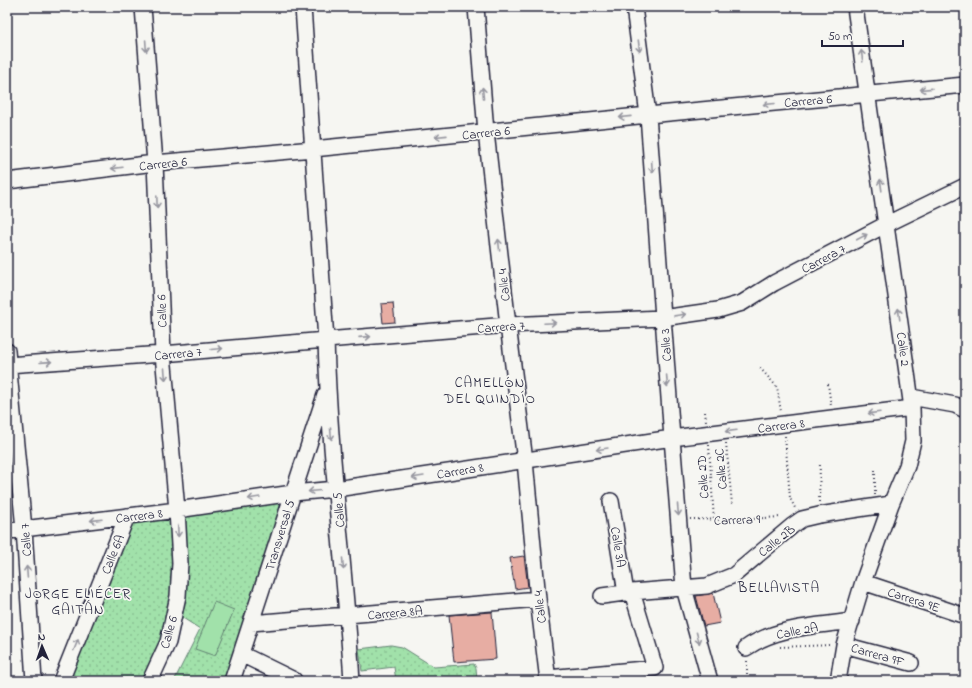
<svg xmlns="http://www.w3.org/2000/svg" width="972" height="688" viewBox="0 0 972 688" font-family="'Indie Flower',sans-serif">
	<defs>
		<pattern id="green-dots" width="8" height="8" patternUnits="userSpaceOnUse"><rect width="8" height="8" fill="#a1e1aa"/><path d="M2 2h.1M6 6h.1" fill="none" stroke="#8ac193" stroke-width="1.8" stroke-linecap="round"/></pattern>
	</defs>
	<rect width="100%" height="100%" fill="#f6f6f2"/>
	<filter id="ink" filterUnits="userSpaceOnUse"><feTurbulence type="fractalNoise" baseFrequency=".025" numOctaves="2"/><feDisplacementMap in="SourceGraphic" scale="8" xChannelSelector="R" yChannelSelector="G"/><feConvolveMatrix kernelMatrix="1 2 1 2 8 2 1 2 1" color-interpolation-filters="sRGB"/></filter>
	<g filter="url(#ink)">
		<path fill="url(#green-dots)" stroke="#628272" d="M291 496 233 681H174L200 629 175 613 150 681H61L127 516Z
			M391 645 402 647 434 667 474 664 476 668 477 681H396L394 667 362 671 359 649Z"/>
		<path fill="#a1e1aa" stroke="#628272" d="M214 602 234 610 215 656 195 649Z"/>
		<path fill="#e7ada3" stroke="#22223b" d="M393 303 395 322 383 323 381 304Z
			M524 556 528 587 515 589 510 558Z
			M713 593 720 623 704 626 696 596Z
			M492 612 496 659 454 662 449 615Z"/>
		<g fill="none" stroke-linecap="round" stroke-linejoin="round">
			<g stroke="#22223b" stroke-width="18">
				<path id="minor" d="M143 7 155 163 163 354 177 510 180 563 178 596 168 642 150 681
					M303 7 326 340C329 454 345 567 352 681
					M476 7 486 132 508 325 525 461 538 599 548 681
					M634 7 648 115 672 438 684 588 710 681
					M7 181 155 163 313 149 648 115 965 85
					M7 351 24 529 34 681
					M7 365 163 354 326 340 508 325 662 318 718 310 742 303 774 283 887 224 965 186
					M911 397 955 405 965 410
					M611 501 626 593
					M7 531 177 510 293 493 336 489 672 438 912 408
					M863 582 965 616
					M602 596 632 592 707 586 734 575 792 526 802 519 819 515 891 504
					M251 623 538 599
					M844 645 911 663
					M746 648C776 627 816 626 852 621
					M241 654 294 680
					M548 678 655 668 632 592
					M61 681 127 516
					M232 681 325 395
					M838 681 844 645 863 582 891 504 907 466 913 441 912 408 855 7"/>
			</g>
			<path stroke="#22223b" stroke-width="2" stroke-dasharray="1 3" stroke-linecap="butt" d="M760 368 777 387 781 412
				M828 384 831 406
				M705 412 706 421
				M785 436 790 498 795 508
				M726 443 732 504
				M709 445 714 520
				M875 495V468
				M819 502 820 463
				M690 519 734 520 780 517 781 518
				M780 647 831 645
				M747 661V681"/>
			<use href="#minor" stroke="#f6f6f2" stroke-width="15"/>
		</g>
		<defs><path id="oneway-shaft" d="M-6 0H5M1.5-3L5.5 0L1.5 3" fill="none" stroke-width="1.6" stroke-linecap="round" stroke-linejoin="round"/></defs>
		<g stroke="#9797a0">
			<use href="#oneway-shaft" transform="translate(146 46) rotate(86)"/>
			<use href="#oneway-shaft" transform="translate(639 46) rotate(83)"/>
			<use href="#oneway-shaft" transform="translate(862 56) rotate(-98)"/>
			<use href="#oneway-shaft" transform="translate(926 89) rotate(174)"/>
			<use href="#oneway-shaft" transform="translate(483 93) rotate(-95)"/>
			<use href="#oneway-shaft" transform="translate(769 104) rotate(175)"/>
			<use href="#oneway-shaft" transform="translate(625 117) rotate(174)"/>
			<use href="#oneway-shaft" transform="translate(441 136) rotate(174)"/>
			<use href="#oneway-shaft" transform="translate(652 167) rotate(86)"/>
			<use href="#oneway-shaft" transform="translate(117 168) rotate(173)"/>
			<use href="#oneway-shaft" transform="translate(881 185) rotate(-98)"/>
			<use href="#oneway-shaft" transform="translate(157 202) rotate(88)"/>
			<use href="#oneway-shaft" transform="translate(862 237) rotate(-28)"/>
			<use href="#oneway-shaft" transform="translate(499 245) rotate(-96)"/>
			<use href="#oneway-shaft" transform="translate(899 314) rotate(-98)"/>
			<use href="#oneway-shaft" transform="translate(680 315) rotate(-8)"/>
			<use href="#oneway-shaft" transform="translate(550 323) rotate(-3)"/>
			<use href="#oneway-shaft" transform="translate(365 337) rotate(-4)"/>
			<use href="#oneway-shaft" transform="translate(217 349) rotate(-5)"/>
			<use href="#oneway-shaft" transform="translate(46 362) rotate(-4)"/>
			<use href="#oneway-shaft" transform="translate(165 374) rotate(85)"/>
			<use href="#oneway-shaft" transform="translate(667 381) rotate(86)"/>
			<use href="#oneway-shaft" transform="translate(874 413) rotate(173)"/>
			<use href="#oneway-shaft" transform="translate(731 431) rotate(173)"/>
			<use href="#oneway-shaft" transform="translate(331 434) rotate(85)"/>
			<use href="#oneway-shaft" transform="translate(602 449) rotate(171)"/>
			<use href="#oneway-shaft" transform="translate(418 477) rotate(171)"/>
			<use href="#oneway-shaft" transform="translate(314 491) rotate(175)"/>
			<use href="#oneway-shaft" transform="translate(254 498) rotate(171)"/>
			<use href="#oneway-shaft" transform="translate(678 510) rotate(85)"/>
			<use href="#oneway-shaft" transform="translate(96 520) rotate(173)"/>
			<use href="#oneway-shaft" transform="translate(178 531) rotate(87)"/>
			<use href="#oneway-shaft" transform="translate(343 564) rotate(85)"/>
			<use href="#oneway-shaft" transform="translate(27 572) rotate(-94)"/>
			<use href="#oneway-shaft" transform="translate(698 638) rotate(75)"/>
			<use href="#oneway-shaft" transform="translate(76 645) rotate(-68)"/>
		</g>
	</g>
	<g text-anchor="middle" stroke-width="3.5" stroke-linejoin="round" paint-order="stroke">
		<g font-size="13" fill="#22223b" stroke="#f6f6f2">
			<text transform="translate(808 100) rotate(-5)" y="5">Carrera 6</text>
			<text transform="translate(486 132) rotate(-6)" y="5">Carrera 6</text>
			<text transform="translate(163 163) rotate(-6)" y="5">Carrera 6</text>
			<text transform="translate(823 258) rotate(-28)" y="5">Carrera 7</text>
			<text transform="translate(503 285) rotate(-96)" y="5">Calle 4</text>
			<text transform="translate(161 311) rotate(-92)" y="5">Calle 6</text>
			<text transform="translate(501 326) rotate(-4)" y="5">Carrera 7</text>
			<text transform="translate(665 345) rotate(-94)" y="5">Calle 3</text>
			<text transform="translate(904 349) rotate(82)" y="5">Calle 2</text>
			<text transform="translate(178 353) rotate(-5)" y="5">Carrera 7</text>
			<text transform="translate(781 425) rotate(-7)" y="5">Carrera 8</text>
			<text transform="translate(720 469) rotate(-95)" y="5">Calle 2C</text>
			<text transform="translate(460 470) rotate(-9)" y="5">Carrera 8</text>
			<text transform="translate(702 477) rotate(-94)" y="5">Calle 2D</text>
			<text transform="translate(338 510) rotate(-95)" y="5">Calle 5</text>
			<text transform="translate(139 515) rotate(-7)" y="5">Carrera 8</text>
			<text transform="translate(737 519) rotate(-2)" y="5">Carrera 9</text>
			<text transform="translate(279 535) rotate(-73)" y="5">Transversal 5</text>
			<text transform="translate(25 540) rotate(-94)" y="5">Calle 7</text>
			<text transform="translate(776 540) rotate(-39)" y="5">Calle 2B</text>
			<text transform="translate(619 547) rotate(81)" y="5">Calle 3A</text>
			<text transform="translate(112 554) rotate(-68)" y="5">Calle 6A</text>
			<text transform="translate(914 599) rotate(18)" y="5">Carrera 9E</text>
			<text transform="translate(539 607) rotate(-97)" y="5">Calle 4</text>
			<text transform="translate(395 612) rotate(-5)" y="5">Carrera 8A</text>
			<text transform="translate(797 630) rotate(-11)" y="5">Calle 2A</text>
			<text transform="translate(168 632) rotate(-74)" y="5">Calle 6</text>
			<text transform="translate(878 654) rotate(16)" y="5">Carrera 9F</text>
		</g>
		<g font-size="14" letter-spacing="1" fill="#22223b" stroke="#f6f6f2">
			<text x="490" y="387">CAMELLÓN<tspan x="490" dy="16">DEL QUINDÍO</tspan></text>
			<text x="779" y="592">BELLAVISTA</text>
			<text x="78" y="598">JORGE ELIÉCER<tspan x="78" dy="16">GAITÁN</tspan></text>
		</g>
	</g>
	<rect width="972" height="688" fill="none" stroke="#f6f6f2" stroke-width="24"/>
	<rect x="12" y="12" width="948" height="664" fill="none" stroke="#22223b" stroke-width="1.5" filter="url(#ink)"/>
	<g transform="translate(42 646) rotate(358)" stroke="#f6f6f2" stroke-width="3" paint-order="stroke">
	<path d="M0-3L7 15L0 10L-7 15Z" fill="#22223b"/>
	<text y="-6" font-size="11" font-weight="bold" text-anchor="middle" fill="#22223b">N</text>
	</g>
	<path d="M822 40v6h81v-6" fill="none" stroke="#22223b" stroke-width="2"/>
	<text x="828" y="40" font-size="12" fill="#22223b" stroke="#f6f6f2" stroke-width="3" paint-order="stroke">50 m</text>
</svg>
